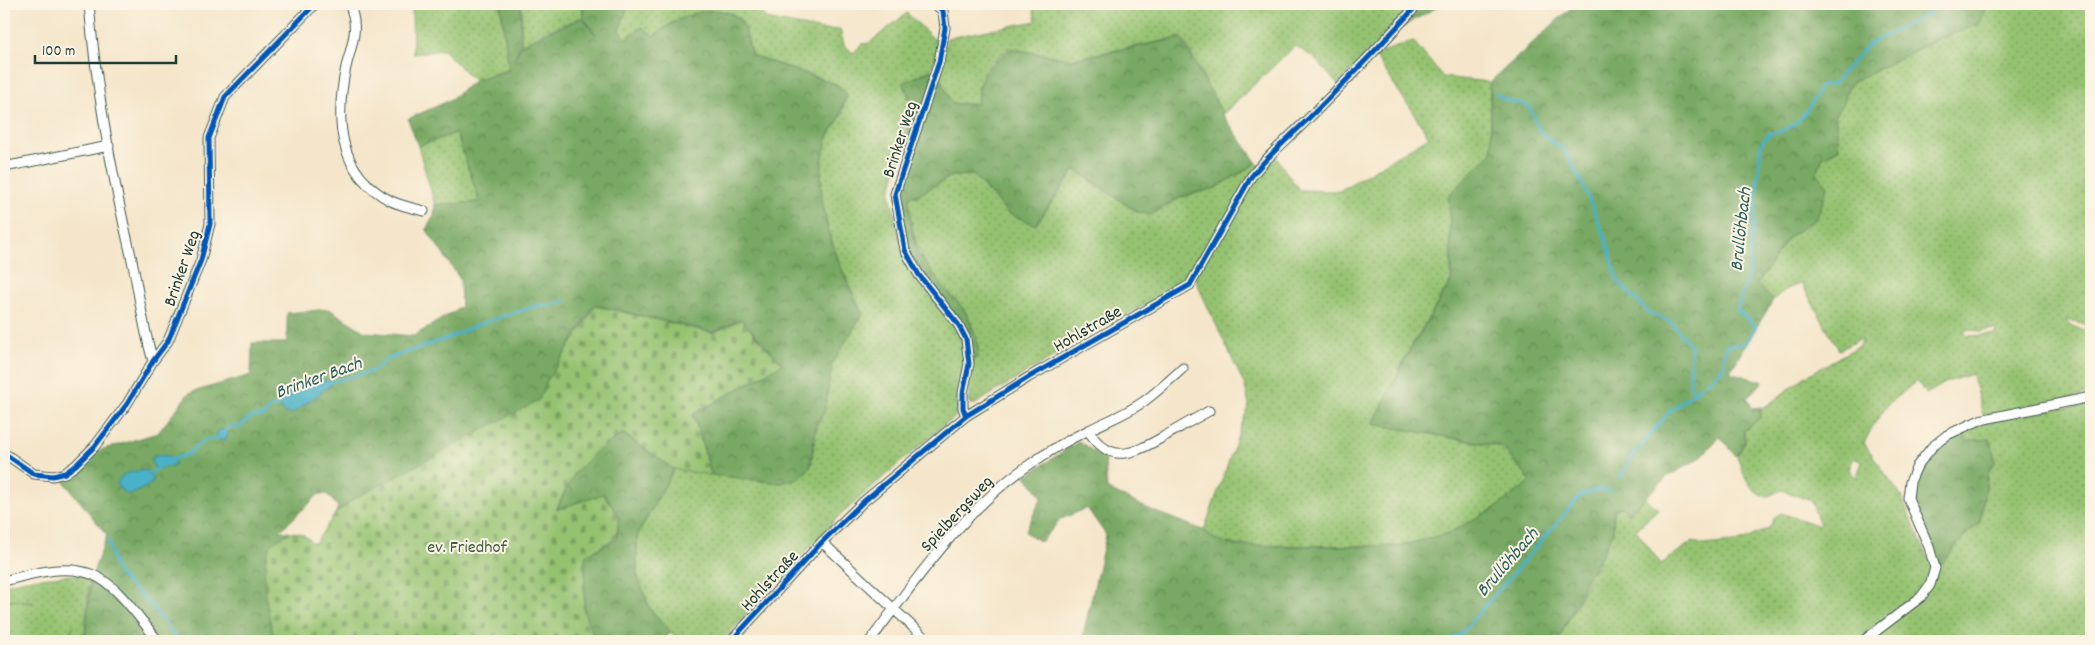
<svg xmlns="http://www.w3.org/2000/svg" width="2095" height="645" viewBox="0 0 2095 645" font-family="Dekko,sans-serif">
	<defs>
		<pattern id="grass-dots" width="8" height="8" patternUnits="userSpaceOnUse" patternTransform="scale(1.25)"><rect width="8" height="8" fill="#95c271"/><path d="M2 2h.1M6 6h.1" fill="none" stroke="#799f5e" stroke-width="1.8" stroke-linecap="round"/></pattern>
		<pattern id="forest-crowns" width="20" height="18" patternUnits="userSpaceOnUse" patternTransform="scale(1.25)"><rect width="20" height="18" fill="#78a863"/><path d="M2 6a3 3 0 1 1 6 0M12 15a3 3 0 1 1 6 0" fill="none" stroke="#628a52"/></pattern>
		<pattern id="cemetery-stones" width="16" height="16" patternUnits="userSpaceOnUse" patternTransform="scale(1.25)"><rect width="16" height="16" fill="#95c271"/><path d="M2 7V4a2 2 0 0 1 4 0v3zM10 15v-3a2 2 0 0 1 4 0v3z" fill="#799f5e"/></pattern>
	</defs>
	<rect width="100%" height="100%" fill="#fcf5e5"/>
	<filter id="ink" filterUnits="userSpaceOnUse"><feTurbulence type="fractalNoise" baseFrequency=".02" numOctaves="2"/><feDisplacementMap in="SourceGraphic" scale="10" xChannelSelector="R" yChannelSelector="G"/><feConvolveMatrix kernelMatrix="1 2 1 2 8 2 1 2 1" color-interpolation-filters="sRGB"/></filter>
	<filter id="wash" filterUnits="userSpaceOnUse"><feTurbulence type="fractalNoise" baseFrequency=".0096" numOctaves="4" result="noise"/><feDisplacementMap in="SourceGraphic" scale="20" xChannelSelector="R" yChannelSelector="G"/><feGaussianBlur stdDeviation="1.12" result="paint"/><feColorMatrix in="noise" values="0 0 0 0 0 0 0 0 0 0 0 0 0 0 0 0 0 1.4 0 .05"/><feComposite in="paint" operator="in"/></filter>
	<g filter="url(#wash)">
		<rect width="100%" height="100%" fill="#f5e6cb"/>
		<path fill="url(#grass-dots)" stroke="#5a8052" fill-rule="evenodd" d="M414 4H500L509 69 473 80 443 50 413 54 412 13Z
			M522 4H582L583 17 549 30 521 45Z
			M629 4H745L760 8 766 19 823 30 840 29 844 45 853 53 862 44 869 43 907 13 938 43V48L932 69 903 83 914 109 890 193 902 250 963 339 965 362 958 410 954 418 906 457 835 520 722 641H679L650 609 637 574V536L674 469 780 483 797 480 811 467 817 425 824 413 832 363 863 314C837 261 809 199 827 140 829 133 835 126 839 120 843 112 844 102 847 94L837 84 751 55C749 43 747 28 739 18 714 0 675 17 654 36L642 27 625 39 619 30Z
			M1032 4H1412L1374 47 1338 84 1313 57 1295 46 1223 114 1182 37 1071 59 1010 48C985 64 979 74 977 104H952L939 77 947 38 1036 21Z
			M1982 4H2091V326L2065 320 2072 327 2091 331V394L1983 415 1972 374 1947 382 1926 394 1917 381 1889 403 1873 426 1864 443 1901 496 1928 559 1942 563 1964 537 1980 522 1988 473 1995 462 1993 447 1990 439 1966 441 1964 430 1975 424 1983 425 1985 422 2091 403V641H1558L1613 533 1614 510 1622 507 1628 514 1645 497 1658 509 1636 530 1661 564 1693 541 1703 545 1742 541 1769 528 1775 517 1781 513 1820 526 1811 501 1782 490 1766 497C1748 491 1743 472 1737 456L1745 443 1744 431 1760 418 1761 408 1768 405 1803 378 1860 345 1862 338 1839 350 1801 283 1783 291 1773 300 1757 284 1789 237 1817 218 1828 186 1816 172 1823 157 1839 149 1835 115 1852 82 1936 40 1979 24 1985 11ZM1995 329 1996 334 1968 336 1963 330 1981 331ZM1854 458 1862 462 1856 478 1849 469Z
			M1413 41 1443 77 1489 82 1492 152 1449 195 1451 280 1408 352 1373 424 1501 447 1531 481 1498 506 1449 533 1400 546 1236 545 1216 540 1204 530 1249 405 1245 386 1198 286 1194 272 1187 283 1097 330 975 404H970C968 392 969 375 973 363 974 359 977 356 978 352 980 344 974 331 971 323 966 308 954 299 943 287 917 258 912 235 908 197L917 196 952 176 973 175 1007 213 1036 225 1075 170 1137 212 1151 215 1182 197 1216 188 1257 163 1262 168 1275 156 1299 190 1339 191 1429 137 1376 57 1382 52Z
			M456 133 480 202 435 205 418 146Z
			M71 575 90 577 84 641H66L74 625 65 641H4V599L34 603 4 599V585L30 579Z"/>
		<path fill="url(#forest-crowns)" stroke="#4c724c" d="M501 4H521L520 46 514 60 521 46 550 31 583 18 596 35 584 18 583 4H629L619 30 626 39 642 27 654 36C676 18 713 0 738 18 746 28 748 43 751 55L837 85 847 94C844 102 842 112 838 120 835 126 829 132 827 140 808 199 836 261 862 314L832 364 824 413 816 424 810 467 797 480 780 483 712 475 694 414 783 364 741 319 713 332 595 305 547 381 540 400 352 500 335 514 338 507 327 494H319L280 531 289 532 281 538 270 622 275 641H85L91 578 107 535 61 478 79 469 97 451 158 433 189 393 251 375 252 343H287V313L329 309 365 332 414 336 461 307 460 279 426 229 434 216 435 205 479 202 478 196 456 133 418 146 408 119 448 101 474 81 509 70Z
			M1423 4H1442L1401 28Z
			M1573 4H1982L1985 11 1979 24 1936 40 1852 82 1847 89 1845 100 1835 115 1839 148 1823 157 1816 172 1828 186 1817 218 1788 237 1757 284 1773 300 1730 372 1763 382 1747 398 1752 408 1761 407 1760 418 1743 431 1745 442 1736 456 1720 436 1700 458 1668 476 1628 514 1622 507 1614 509 1613 533 1588 578 1558 641H1084L1083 636 1106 535 1087 508 1061 519 1041 542 1025 532 1042 497 1026 476 1079 441 1105 460 1107 489 1153 511 1203 530 1216 540 1237 546H1400L1449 533 1498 506 1531 481 1502 446 1373 424 1409 352 1452 280 1449 195 1492 152 1490 82 1574 5Z
			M1181 38 1223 115 1257 163 1215 188 1182 196 1151 214 1137 212 1075 169 1035 225 1008 213 973 175 952 176 917 195 909 197 911 226 918 253 942 286 963 308 970 321 979 352 973 363 968 338 922 274 908 251 897 196 910 156 904 148 915 109 903 83 932 70 942 82 952 104H977C980 75 986 65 1011 49L1070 60Z
			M1964 430 1966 441 1990 439 1995 462 1988 473 1980 522 1964 536 1942 563 1936 560C1931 548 1910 505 1910 496 1910 467 1941 442 1964 430Z
			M623 434 674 469 637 536V575L650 609 671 633 663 641H595L584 612 585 556 617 539 619 517 604 494 557 509 573 475 591 454Z"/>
		<path fill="url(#cemetery-stones)" stroke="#5a8052" d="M596 306 713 333 741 320 782 364 693 414 711 475 674 469 623 433C587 456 573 469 556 510L603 494 619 517 616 538 585 556 584 612 595 641H275C269 617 257 567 271 545 275 540 279 539 284 536 295 528 304 534 313 543L316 542 335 514 352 500 539 400 547 381Z"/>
		<path fill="#4ab1c8" stroke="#34777e" d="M325 380 331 381 332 384 292 414 284 413 281 408 284 399 288 395Z
			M216.5 435a5.5 5.5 0 1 1 11 0a5.5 5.5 0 1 1-11 0Z
			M158 455C167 456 173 454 175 465L156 469 150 460Z
			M146 470 153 479 151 484 131 495 122 491 117 485C123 469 131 473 146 470Z"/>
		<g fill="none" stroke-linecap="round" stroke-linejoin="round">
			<path stroke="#4ab1c8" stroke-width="3" d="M1497 94 1503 99 1529 106 1541 133 1565 151 1584 187 1606 239 1618 281 1649 313 1671 322 1691 346 1690 387 1697 391
				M328 383 375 370 387 359 451 337 476 325 539 305 550 306 565 301
				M171 460 188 454 203 441 217 438 230 426 238 428 251 417 264 416 270 408 286 403
				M149 474 159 467
				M1620 478 1629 461 1669 412 1723 369 1726 346 1747 343 1756 326 1737 310 1749 275 1761 144 1769 134C1802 128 1806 111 1822 85H1832L1869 44 1929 14 1937 4
				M109 541C114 580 123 576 147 601 159 613 168 628 178 641
				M1448 641 1461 634 1580 496 1599 489 1610 491"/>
		</g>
	</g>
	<g filter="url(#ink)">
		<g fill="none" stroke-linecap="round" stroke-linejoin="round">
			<g stroke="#3f564b" stroke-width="11">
				<path id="street" d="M89 4C96 90 112 176 132 260 139 294 143 328 153 361
					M349 4C360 28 352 43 346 67 335 119 337 173 391 201 401 206 414 208 424 211
					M935 4 943 11 945 28 939 62 895 194 905 250 919 275 958 324 966 339 969 364 963 393V408L966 416
					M4 167 109 146
					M1088 430C1111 467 1134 453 1165 436 1179 428 1194 419 1209 411
					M4 453 34 474 53 476 65 473 76 465 95 446 127 404 153 361 168 341 201 260 210 224 209 138 225 97 315 4
					M822 542 928 641
					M4 581C94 555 105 573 158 641
					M731 641 822 542 863 502 966 416 1029 377 1190 285 1251 177C1268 155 1290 137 1310 117 1347 80 1383 43 1418 4
					M870 641C913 583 966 508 1026 467 1046 453 1067 440 1089 430 1107 421 1126 414 1143 402 1157 392 1170 380 1183 368
					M1863 641 1921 597 1930 585 1935 568 1929 547 1908 498 1910 482 1917 466 1932 447 1947 435 1980 420 2091 397"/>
			</g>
			<use href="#street" stroke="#fff" stroke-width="9"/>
			<g stroke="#fcf5e5" stroke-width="8">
				<path id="cycleway" d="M935 4 943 11 945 28 939 62 895 194 905 250 919 275 958 324 966 339 969 364 963 393V408L966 416
					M4 453 34 474 53 476 65 473 76 465 95 446 127 404 153 361 168 341 201 260 210 224 209 138 225 97 315 4
					M731 641 822 542 863 502 966 416 1029 377 1190 285 1251 177C1268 155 1290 137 1310 117 1347 80 1383 43 1418 4"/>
			</g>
			<use href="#cycleway" stroke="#0057b8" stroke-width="5"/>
		</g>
	</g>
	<g text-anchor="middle" stroke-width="4" stroke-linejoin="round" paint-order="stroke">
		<g font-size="18" fill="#1f3d34" stroke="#fcf5e5">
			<text transform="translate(899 139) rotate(-72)" y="6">Brinker Weg</text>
			<text transform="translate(181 268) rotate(-71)" y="6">Brinker Weg</text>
			<text transform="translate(1087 328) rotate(-30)" y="6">Hohlstraße</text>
			<text transform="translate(956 513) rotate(-47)" y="6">Spielbergsweg</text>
			<text transform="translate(769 580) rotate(-47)" y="6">Hohlstraße</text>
		</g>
		<g font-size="18" fill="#3c5e43" stroke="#fcf5e5">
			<text x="467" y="552">ev. Friedhof</text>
		</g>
		<g font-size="19" font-style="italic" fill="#2c6060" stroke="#fcf5e5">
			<text transform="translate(1739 229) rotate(-84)" y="7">Brullöhbach</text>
			<text transform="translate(318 376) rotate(-20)" y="7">Brinker Bach</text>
			<text transform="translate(1506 561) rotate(-49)" y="7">Brullöhbach</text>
		</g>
	</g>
	<rect width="2095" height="645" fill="none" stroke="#fcf5e5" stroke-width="20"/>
	<path d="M35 55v8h141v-8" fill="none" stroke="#1f3d34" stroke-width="2.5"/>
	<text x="42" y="55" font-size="15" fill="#1f3d34" stroke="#fcf5e5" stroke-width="4" paint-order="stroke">100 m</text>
</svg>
